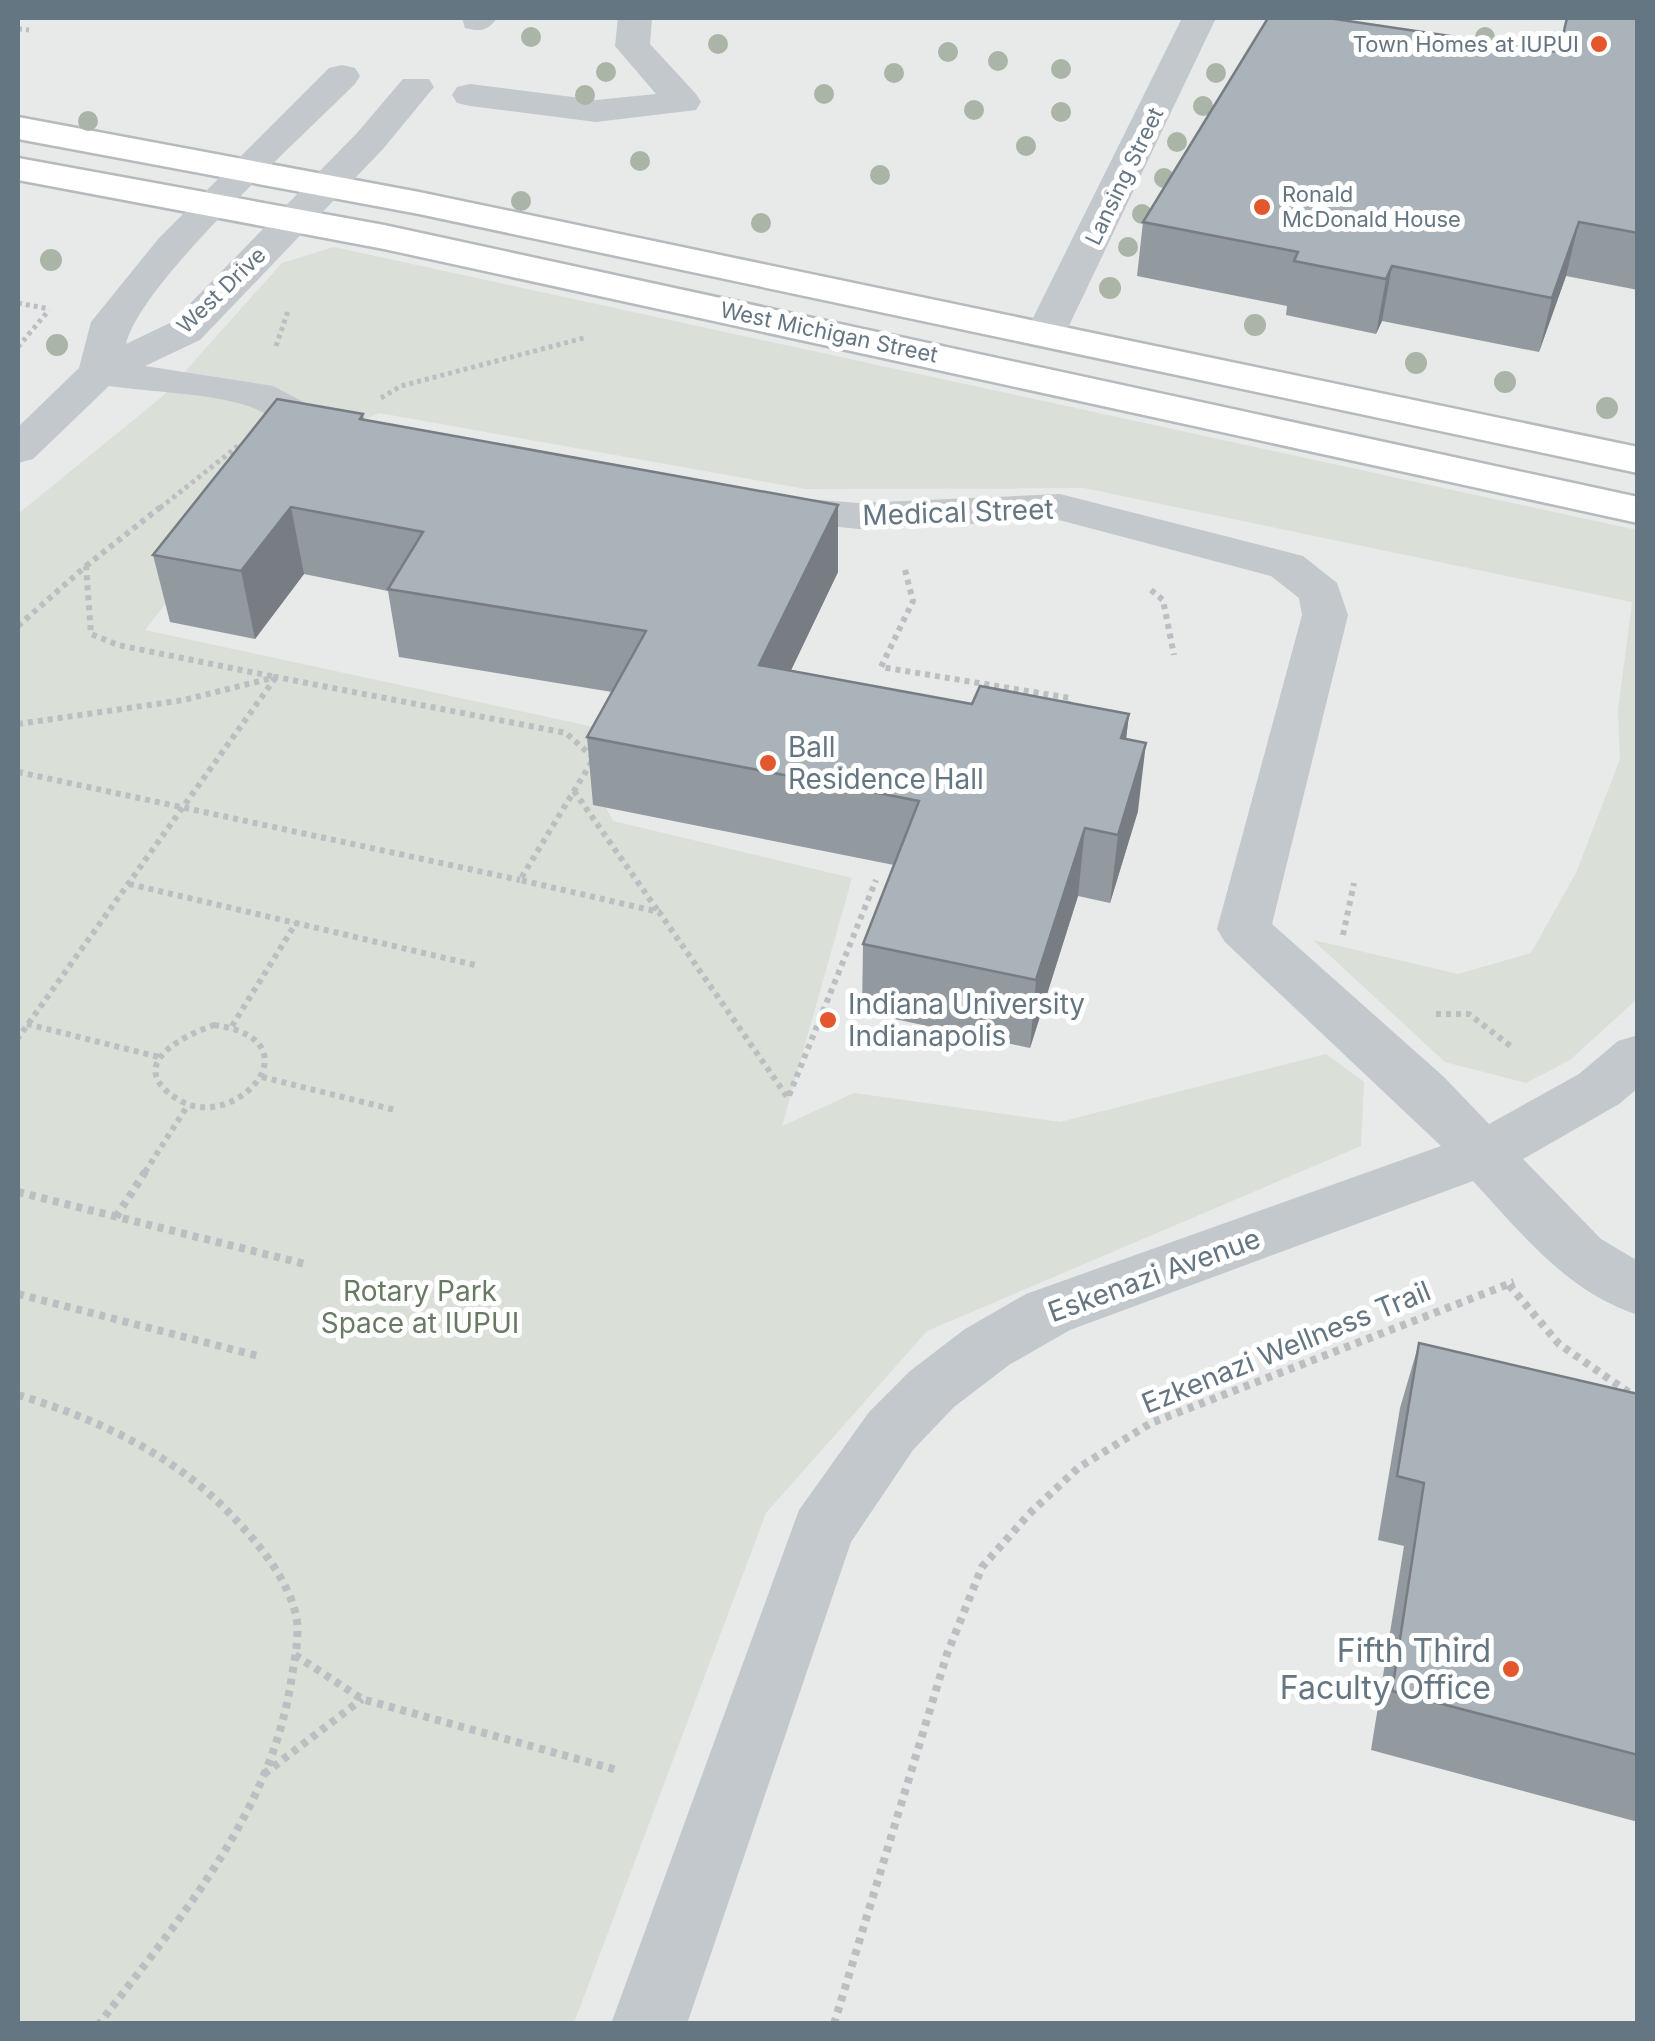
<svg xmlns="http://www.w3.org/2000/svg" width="1655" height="2041" viewBox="0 0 1655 2041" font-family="Inter,sans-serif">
	<rect width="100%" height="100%" fill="#fafaf8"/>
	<path fill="#e8e9e9" d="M18 18H1637V2023H18Z"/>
	<path fill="#dadfd7" d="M334 247 1637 530V999L1570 1060 1526 1083 1445 1062 1313 940 1458 974 1531 953 1576 873 1620 759 1618 711 1632 602 1084 488 806 489 379 413 280 457 145 630 631 735 599 795 613 821 852 878 782 1126 854 1093 1060 1122 1326 1054 1364 1082 1361 1146 927 1331 766 1513 574 2023 18 2024V514L163 396 282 263Z"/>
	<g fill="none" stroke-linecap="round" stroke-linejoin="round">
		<g stroke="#b5babe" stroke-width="5">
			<path id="major" d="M18 117 419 192 1638 447V473L419 214 18 139Z
				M18 158 384 225 1638 497V523L384 249 18 180Z"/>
		</g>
		<path stroke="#bbbfc2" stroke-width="5" stroke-dasharray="4 4" stroke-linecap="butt" d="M18 29 29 30
			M18 303 49 309
			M276 346 288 311
			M18 347 49 310
			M381 398 401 386 584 338
			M160 508 238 446"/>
		<path stroke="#bbbfc2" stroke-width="6" stroke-dasharray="5 5" stroke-linecap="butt" d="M86 566 163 505
			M905 570 913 601 881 667 1070 698 1067 707
			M1151 590 1163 600 1174 655
			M18 626 86 566 91 634 118 645 276 677 18 1038
			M18 724 184 700 276 677 566 733 594 758 520 880 659 912 788 1098 876 880
			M18 772 520 880
			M574 791 658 911
			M129 884 475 965
			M1343 935 1354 883
			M1436 1014H1469L1513 1048
			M27 1024 159 1057
			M214 1025C321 1040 234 1134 179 1100 123 1066 180 1037 214 1025Z
			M232 1026 296 923
			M262 1077 395 1110
			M145 1172 188 1105"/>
		<path stroke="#bbbfc2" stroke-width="8" stroke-dasharray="6 6" stroke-linecap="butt" d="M18 1192 309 1265
			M116 1217 147 1169
			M1509 1285 1559 1344 1638 1399
			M18 1294 262 1357
			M18 1395C98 1419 177 1456 234 1518 260 1545 291 1583 297 1621 299 1641 294 1663 291 1682 270 1814 178 1921 99 2024
			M295 1655 362 1699 617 1770
			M264 1774 362 1699
			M834 2024 947 1654 982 1567 1029 1514 1078 1468 1151 1423 1514 1282"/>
		<path fill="#c3c8cc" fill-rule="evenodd" d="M462 18H497C488 31 480 32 465 28Z
			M618 18H652L650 44 696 94 701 102 696 110 596 122 470 106 457 103 452 95 457 87 470 84 596 100 656 94 615 46Z
			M1182 18H1216L1066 332 1060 341 1046 344 1032 341 1026 332Z
			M342 65 355 68 360 76 355 84C304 135 140 283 126 344L172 322 357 133 403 79H429L434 87 383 149 200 340 145 366 273 386 332 417 356 424 362 433 356 442C315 452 284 419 248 406 209 393 150 392 109 386L33 459 18 463V427L79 368 91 322 159 238 329 68Z
			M1060 494 1303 556 1337 583 1348 615 1272 924 1444 1077 1489 1124 1579 1074 1618 1041 1638 1035V1088L1619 1104 1523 1159 1601 1239 1638 1261V1315C1567 1292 1522 1234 1473 1181L1070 1330 1009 1365 954 1407 913 1450 851 1542 687 2024H611L799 1510 869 1412 910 1371 965 1329 1026 1294 1441 1146 1225 942 1217 929 1302 615 1299 598 1271 576 1059 520 859 529 749 518 743 509 749 500 765 496 859 503Z"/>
		<use href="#major" fill="#fff" fill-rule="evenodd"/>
	</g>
	<g fill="#aab4a7">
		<circle cx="531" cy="37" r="10"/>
		<circle cx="1485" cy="37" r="10"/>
		<circle cx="718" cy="44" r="10"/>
		<circle cx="948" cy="52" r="10"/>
		<circle cx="998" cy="61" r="10"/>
		<circle cx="1061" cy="69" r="10"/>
		<circle cx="606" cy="72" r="10"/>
		<circle cx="894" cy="73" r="10"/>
		<circle cx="1216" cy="73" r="10"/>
		<circle cx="824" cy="94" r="10"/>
		<circle cx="585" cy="95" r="10"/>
		<circle cx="1203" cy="106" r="10"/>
		<circle cx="974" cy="110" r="10"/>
		<circle cx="1061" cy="112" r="10"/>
		<circle cx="88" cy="121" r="10"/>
		<circle cx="1177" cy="142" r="10"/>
		<circle cx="1026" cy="146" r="10"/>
		<circle cx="640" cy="161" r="10"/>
		<circle cx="880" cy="175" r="10"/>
		<circle cx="1164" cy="178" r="10"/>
		<circle cx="521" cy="201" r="10"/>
		<circle cx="1142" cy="214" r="10"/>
		<circle cx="761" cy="223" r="10"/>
		<circle cx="1128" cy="247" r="10"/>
		<circle cx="51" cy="260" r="11"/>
		<circle cx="1110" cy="288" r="11"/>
		<circle cx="1255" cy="325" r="11"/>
		<circle cx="57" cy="345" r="11"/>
		<circle cx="1416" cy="363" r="11"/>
		<circle cx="1505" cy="382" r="11"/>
		<circle cx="1607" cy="408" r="11"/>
	</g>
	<path fill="#929a9f" d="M1638 18V290L1566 276 1539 352 1382 321 1376 334 1286 315 1287 306 1137 276 1143 222 1559 52Z
		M363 414 364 420 838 572 791 670 972 704 1129 714 1126 739 1138 811 1110 903 1078 896 1030 1048 862 1012 863 944 894 865 593 805 587 737 612 692 399 657 388 591 304 574 255 639 170 622 153 555Z
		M1419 1343 1638 1394V1822L1371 1750 1404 1546 1378 1540 1400 1408Z"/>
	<path fill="#777d82" d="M1579 222 1566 276 1539 352 1552 298Z
		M1392 266 1382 321 1376 334 1386 279Z
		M838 505V572L761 733 759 665Z
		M291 507 304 574 255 639 241 571Z
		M1129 714 1121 782V738Z
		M1146 743 1138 811 1110 903 1118 835Z
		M1085 828 1078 896 1030 1048 1036 980Z"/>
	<path fill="#aab3b9" stroke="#777d82" stroke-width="2.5" d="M1268 18H1328L1559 52 1567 18H1638V233L1579 222 1552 298 1392 266 1386 279 1294 261 1298 252 1143 222Z
		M277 399 363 414 360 419 838 505 759 665 972 704 980 686 1129 714 1121 738 1146 743 1118 835 1085 828 1036 980 863 944 919 801 587 737 646 631 388 589 423 532 291 507 241 571 153 555Z
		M1419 1343 1638 1394V1755L1392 1691 1424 1483 1397 1476Z"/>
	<g fill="#e4572e" stroke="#fff" stroke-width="4">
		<circle cx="1599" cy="44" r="10"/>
		<circle cx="1262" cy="207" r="10"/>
		<circle cx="768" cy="763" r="10"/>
		<circle cx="828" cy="1020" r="10"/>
		<circle cx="1511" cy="1669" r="10"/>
	</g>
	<g text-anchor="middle" stroke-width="10" stroke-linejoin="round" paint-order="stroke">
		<g font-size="22" fill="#657683" stroke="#fff" text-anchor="end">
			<text x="1579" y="52">Town Homes at IUPUI</text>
			<text x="1282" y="202" text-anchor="start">Ronald<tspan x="1282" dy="25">McDonald House</tspan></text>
		</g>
		<g font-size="22" fill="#657683" stroke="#fff">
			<text transform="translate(1124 176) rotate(-64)" y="8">Lansing Street</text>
			<text transform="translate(221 290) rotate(-44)" y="8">West Drive</text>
			<text transform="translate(829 332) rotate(12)" y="8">West Michigan Street</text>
		</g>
		<g font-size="28" fill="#657683" stroke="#fff">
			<text transform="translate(958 512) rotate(-2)" y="10">Medical Street</text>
			<text transform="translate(1154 1275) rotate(-20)" y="10">Eskenazi Avenue</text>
			<text transform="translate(1286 1347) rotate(-22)" y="10">Ezkenazi Wellness Trail</text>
		</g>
		<g font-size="28" fill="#657683" stroke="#fff" text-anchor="start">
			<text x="788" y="757">Ball<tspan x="788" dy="32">Residence Hall</tspan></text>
			<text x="848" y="1014">Indiana University<tspan x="848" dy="32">Indianapolis</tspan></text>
		</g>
		<g font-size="28" fill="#687a64" stroke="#fff">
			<text x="420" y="1301">Rotary Park<tspan x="420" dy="32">Space at IUPUI</tspan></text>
		</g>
		<g font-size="32" fill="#657683" stroke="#fff" text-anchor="end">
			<text x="1491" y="1662">Fifth Third<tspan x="1491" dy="37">Faculty Office</tspan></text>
		</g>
	</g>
	<rect width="1655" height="2041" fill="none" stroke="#657683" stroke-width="40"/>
</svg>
